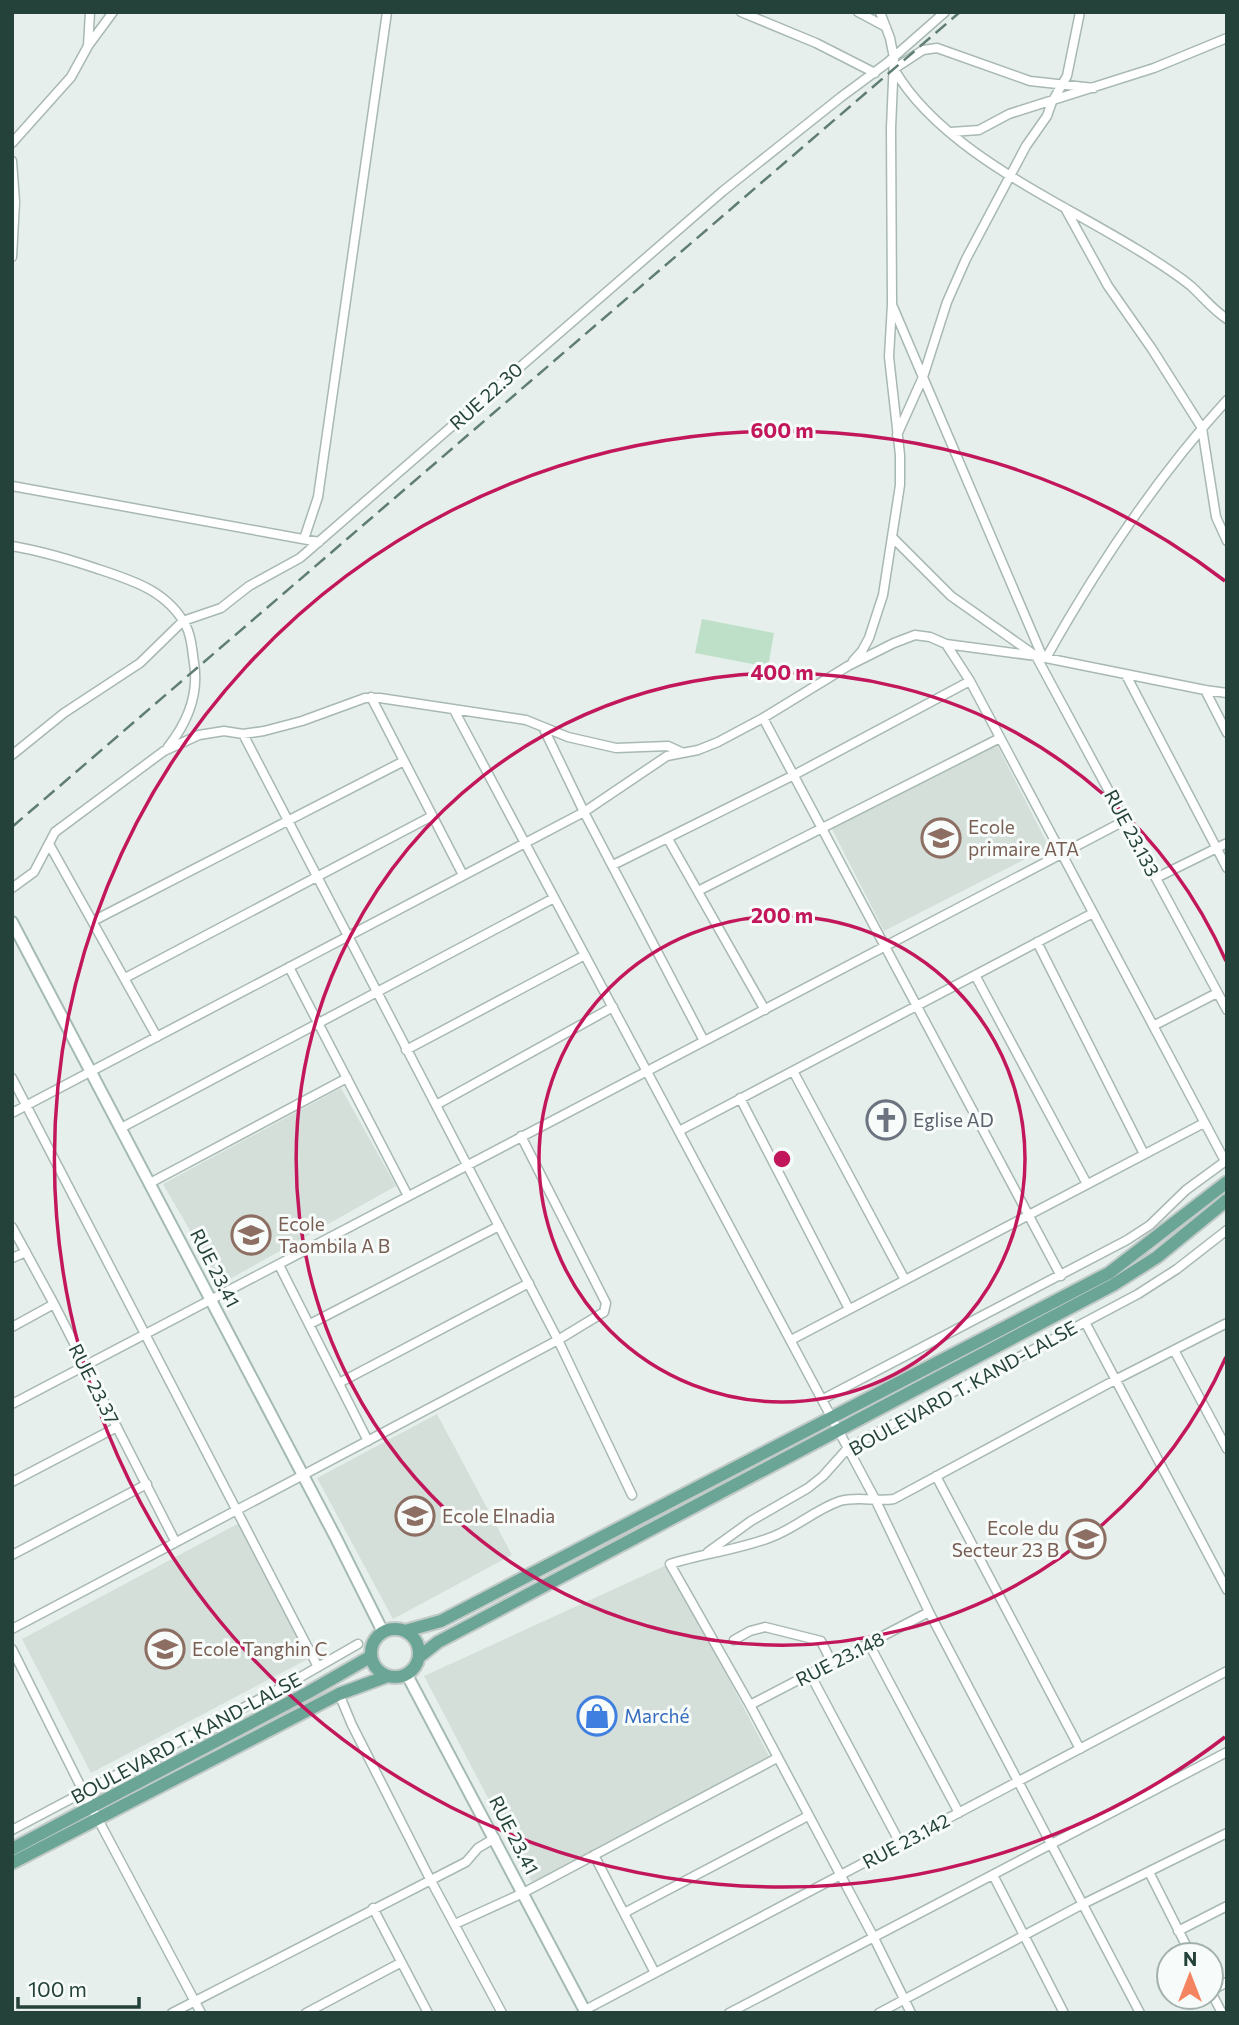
<svg xmlns="http://www.w3.org/2000/svg" width="1239" height="2025" viewBox="0 0 1239 2025" font-family="Commissioner,sans-serif">
	<rect width="100%" height="100%" fill="#e6efeb"/>
	<path fill="#d4dfda" d="M997 745 1049 847 884 931 832 829Z
		M341 1088 396 1186 221 1284 163 1184Z
		M437 1414 512 1555 393 1619 317 1478Z
		M241 1522 308 1659 91 1773 22 1639Z
		M669 1564 769 1756 533 1884 424 1676Z"/>
	<path fill="#bfe0c8" d="M702 619 774 633 768 667 695 653Z"/>
	<g fill="none" stroke-linecap="round" stroke-linejoin="round">
		<g stroke="#a8b8b2" stroke-width="11">
			<path id="street" d="M741 12 816 43 875 73
				M858 12 886 27
				M88 46 113 12
				M1094 88 1030 81 937 48 923 50 894 69C941 151 1059 201 1138 250 1156 261 1175 273 1191 286 1203 297 1213 310 1227 319
				M951 132 979 130 1009 114 1154 68 1227 38
				M12 143 71 77 88 46 90 12
				M12 161 15 202 12 257
				M1065 208 1108 286 1152 349 1202 428 1216 517 1227 541
				M893 307 1043 658
				M897 435 923 377 947 302 966 259 1026 146 1047 116 1052 102 1067 76 1080 12
				M12 486 319 542
				M893 538 951 596 1036 656 1227 1010
				M304 539 318 497 387 12
				M12 546C41 551 68 559 95 568 131 580 167 590 186 626 192 637 192 651 194 663 199 694 187 723 168 747
				M946 644 970 681 1225 1161
				M1046 658C1097 567 1156 478 1227 400
				M853 661 862 651 869 638 883 595 900 485V455L889 357 892 304 891 128 894 58 890 38 880 12
				M1126 675 1227 868
				M1205 690 1227 733
				M371 697 463 875
				M454 710 875 1499 929 1612 1140 2013
				M763 718 1061 1276
				M543 727 584 812 704 1041
				M243 734 558 1340 632 1495
				M12 755 64 713 140 663 183 621 221 608 249 586 300 558 723 191 841 97 887 63 945 12
				M668 839 765 1010
				M49 844 157 1037
				M613 865 794 775 970 681
				M1156 878 1227 843
				M12 888 34 872 55 832 164 751 199 735 224 731 243 734 264 731 302 721 365 698H380L526 720 568 737 616 748 668 746 681 752
				M698 891 1000 738
				M93 921 404 761
				M1037 942 1144 1154
				M289 967 408 1196
				M975 975 1087 1184
				M125 978 432 816
				M1153 1026 1217 993
				M406 1050 585 955
				M793 1071 905 1280
				M12 1078 318 1667
				M740 1098 849 1309
				M436 1105 613 1007
				M12 1113 584 812 667 756 698 750 718 742 763 718 848 666 894 643 915 635 930 637 946 644 1036 656 1205 690 1227 693
				M121 1128 554 898
				M679 1131 1093 913
				M150 1183 347 1078
				M12 1227 54 1304 175 1541
				M12 1258 26 1252
				M279 1265 368 1441
				M1085 1322 1227 1590
				M310 1324 499 1226
				M12 1327 54 1304
				M791 1340 1204 1123
				M1174 1350 1227 1449
				M339 1383 529 1283
				M823 1399 1127 1240 1150 1225 1186 1190 1227 1160
				M12 1404 1126 820
				M936 1476 1080 1749
				M12 1482 117 1427
				M708 1552 751 1521 808 1488 823 1476 848 1448 1138 1294 1177 1269 1227 1230
				M12 1555 147 1484
				M12 1629 558 1340 604 1312 606 1303 521 1136
				M734 1640 750 1631 765 1627 821 1641 832 1663
				M869 1644 959 1813
				M12 1649 84 1793 201 2013
				M810 1674 900 1843
				M339 1694 352 1725 430 1879 502 2013
				M750 1705 929 1612
				M12 1830 290 1683 358 1644
				M594 1855 655 1973
				M1149 1872 1191 1955
				M993 1875 1064 2013
				M373 1908 428 2013
				M624 1913 808 1816
				M455 1924 523 1893 777 1758
				M1178 1931 1227 1906
				M1211 1991 1227 1982
				M1211 1992 1222 2013
				M585 2010 1227 1671
				M172 2013 466 1862 478 1848 495 1838
				M306 2013 400 1963
				M729 2013 1227 1752
				M879 2013 1083 1904 1227 1833
				M911 2013 873 1936 750 1705 670 1564C702 1554 737 1550 769 1538 795 1529 814 1510 840 1501 859 1496 876 1502 894 1499L1115 1380 1227 1323"/>
		</g>
		<g stroke="#a4bbb3" stroke-width="14">
			<path id="secondary" d="M12 922 336 1538 383 1632
				M407 1675 586 2013"/>
		</g>
		<g stroke="#c2cac8" stroke-width="16">
			<path id="primary" d="M371 1653a24 24 0 1 1 48 0a24 24 0 1 1-48 0Z
				M405 1631 441 1621 1109 1273 1227 1182
				M419 1657 438 1642 1113 1285 1157 1257 1227 1200
				M12 1849 309 1692 370 1657
				M12 1863 339 1694 385 1677"/>
		</g>
		<use href="#street" stroke="#fff" stroke-width="8"/>
		<use href="#secondary" stroke="#fff" stroke-width="10"/>
		<use href="#primary" stroke="#6aa596" stroke-width="12"/>
		<path stroke="#5f7d75" stroke-width="2.5" stroke-dasharray="14 7" stroke-linecap="butt" d="M12 827 960 12"/>
	</g>
	<g fill="none" stroke="#c2185b" stroke-width="3.5">
		<circle cx="782" cy="1159" r="243"/>
		<path d="M1226 1357A486 486 0 1 1 1226 961"/>
		<path d="M1225 1737A728 728 0 1 1 1225 581"/>
	</g>
	<defs>
		<g id="school-ring" transform="scale(2.0125)"><circle r="9.5" fill="#f7fbf9" stroke="#8d6e63" stroke-width="1.5"/><path d="M0-5L7-2L0 1L-7-2ZM-4 1L0 2.5L4 1V4Q0 6-4 4Z" fill="#8d6e63"/></g>
		<g id="church-ring" transform="scale(2.0125)"><circle r="9.5" fill="#f7fbf9" stroke="#6b7280" stroke-width="1.5"/><path d="M-1.2-6h2.4v3.5h3.3v2.4h-3.3V6h-2.4V-.1h-3.3v-2.4h3.3Z" fill="#6b7280"/></g>
		<g id="shop-ring" transform="scale(2.0125)"><circle r="9.5" fill="#f7fbf9" stroke="#3f7fe0" stroke-width="1.5"/><path d="M-5-2.5h2.3a2.7 3.5 0 0 1 5.4 0H5L5.5 6h-11ZM-1.5-2.5h3a1.5 2.3 0 0 0-3 0Z" fill="#3f7fe0"/></g>
	</defs>
	<g fill-rule="evenodd">
		<use href="#school-ring" x="941" y="838"/>
		<use href="#church-ring" x="886" y="1120"/>
		<use href="#school-ring" x="251" y="1235"/>
		<use href="#school-ring" x="415" y="1516"/>
		<use href="#school-ring" x="1086" y="1539"/>
		<use href="#school-ring" x="165" y="1649"/>
		<use href="#shop-ring" x="597" y="1716"/>
	</g>
	<g text-anchor="middle" stroke-width="6" stroke-linejoin="round" paint-order="stroke">
		<g font-size="19" fill="#24423a" stroke="#f7fbf9">
			<text transform="translate(486 396) rotate(-42)" y="7">RUE 22.30</text>
			<text transform="translate(1132 833) rotate(62)" y="7">RUE 23.133</text>
			<text transform="translate(215 1268) rotate(63)" y="7">RUE 23.41</text>
			<text transform="translate(94 1384) rotate(63)" y="7">RUE 23.37</text>
			<text transform="translate(963 1388) rotate(-29)" y="7">BOULEVARD T. KAND-LALSE</text>
			<text transform="translate(840 1659) rotate(-27)" y="7">RUE 23.148</text>
			<text transform="translate(186 1738) rotate(-28)" y="7">BOULEVARD T. KAND-LALSE</text>
			<text transform="translate(514 1835) rotate(63)" y="7">RUE 23.41</text>
			<text transform="translate(906 1841) rotate(-28)" y="7">RUE 23.142</text>
		</g>
		<g font-size="19" fill="#785e54" stroke="#f7fbf9" text-anchor="start">
			<text x="968" y="834">Ecole<tspan x="968" dy="22">primaire ATA</tspan></text>
			<text x="278" y="1231">Ecole<tspan x="278" dy="22">Taombila A B</tspan></text>
			<text x="442" y="1523">Ecole Elnadia</text>
			<text x="1059" y="1535" text-anchor="end">Ecole du<tspan x="1059" dy="22">Secteur 23 B</tspan></text>
			<text x="192" y="1656">Ecole Tanghin C</text>
		</g>
		<g font-size="19" fill="#5b616d" stroke="#f7fbf9" text-anchor="start">
			<text x="913" y="1127">Eglise AD</text>
		</g>
		<g font-size="19" fill="#366cbe" stroke="#f7fbf9" text-anchor="start">
			<text x="624" y="1723">Marché</text>
		</g>
	</g>
	<circle cx="782" cy="1159" r="10" fill="#c2185b" stroke="#f7fbf9" stroke-width="3.5"/>
	<g font-size="21" text-anchor="middle" font-weight="bold" fill="#c2185b" stroke="#f7fbf9" stroke-width="6" stroke-linejoin="round" paint-order="stroke">
		<text x="782" y="438">600 m</text>
		<text x="782" y="680">400 m</text>
		<text x="782" y="923">200 m</text>
	</g>
	<rect width="1239" height="2025" fill="none" stroke="#24423a" stroke-width="28"/>
	<g transform="translate(1190 1976)"><circle r="33" fill="#f7fbf9" stroke="#a3b1ad" stroke-width="2"/>
	<path d="M0-5L12 26L0 18L-12 26Z" fill="#f4845f"/>
	<text y="-10" font-size="19" font-weight="bold" text-anchor="middle" fill="#24423a">N</text>
	</g>
	<path d="M18 1997v10h121v-10" fill="none" stroke="#24423a" stroke-width="3.5"/>
	<text x="28" y="1997" font-size="21" fill="#24423a" stroke="#f7fbf9" stroke-width="5" paint-order="stroke">100 m</text>
</svg>
